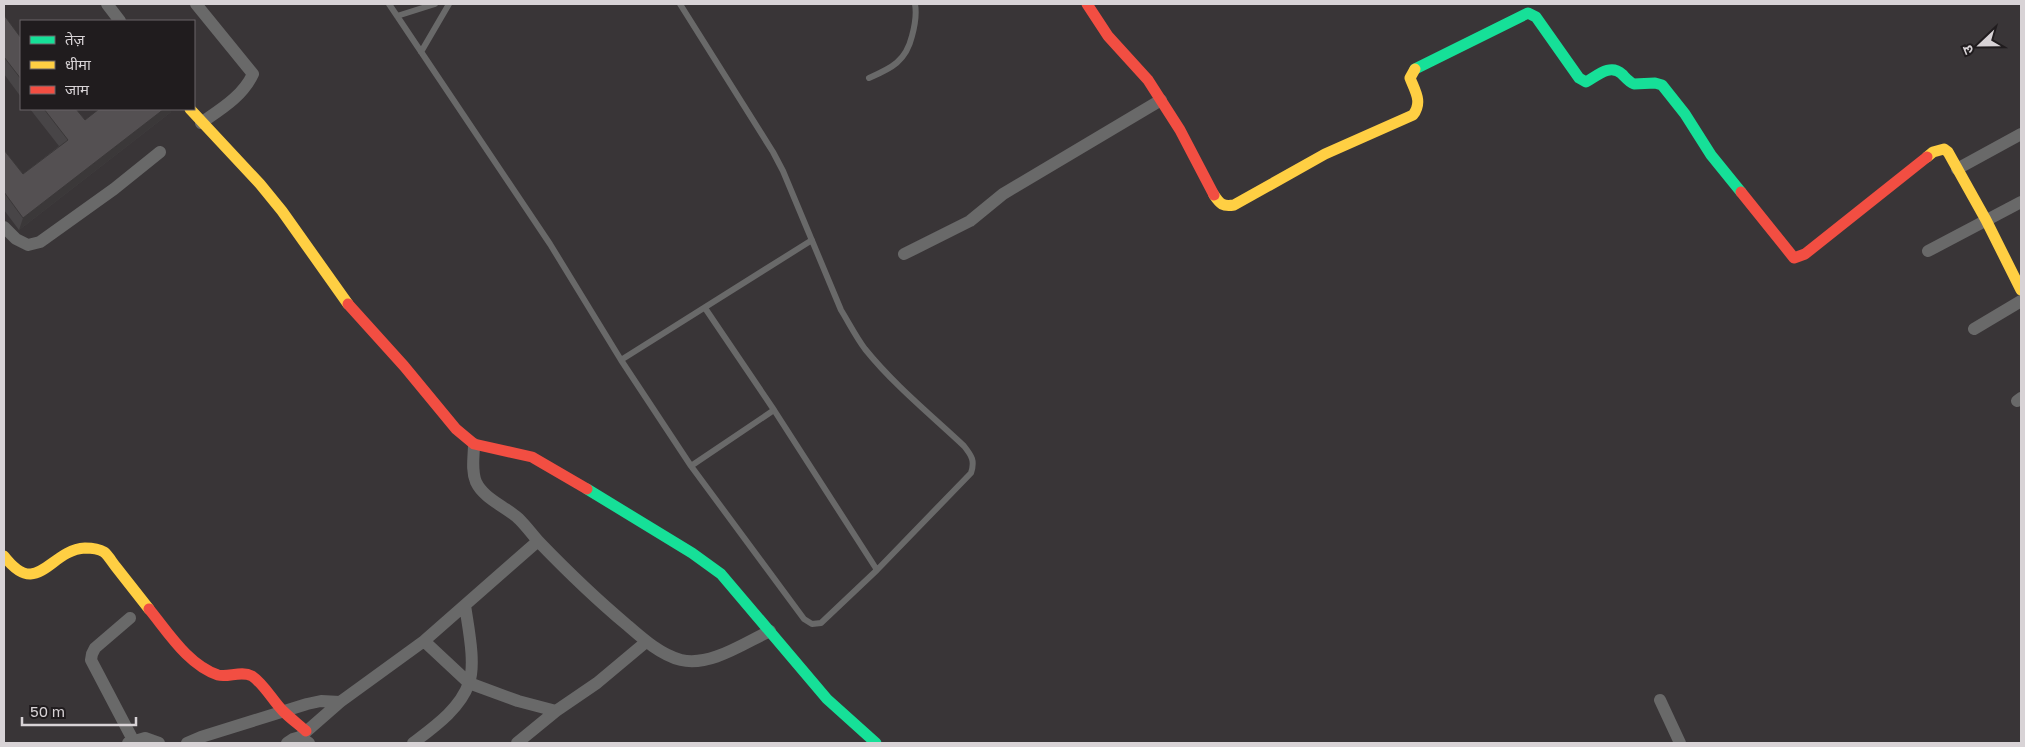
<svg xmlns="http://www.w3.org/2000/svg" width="2025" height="747" viewBox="0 0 2025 747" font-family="'Golos Text','Noto Sans Devanagari',sans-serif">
	<rect width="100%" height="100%" fill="#393537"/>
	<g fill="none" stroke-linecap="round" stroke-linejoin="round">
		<path stroke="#696969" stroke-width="6" d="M389 4 550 244 621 360 691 466 804 619 812 624 821 623 877 570 971 473C975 461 972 456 964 446 931 415 894 385 865 349 856 337 849 323 841 310L783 171 773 152 680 4
			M397 16 435 4
			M421 52 449 4
			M869 78C892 68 906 61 912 36 915 25 917 15 915 4
			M705 308 774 410 877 570
			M621 360 812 240
			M691 466 774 410"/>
		<path stroke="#696969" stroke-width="12" d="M107 4 120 21
			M196 4 253 74C242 97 221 109 201 123
			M1957 169 2021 134
			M4 227 16 239 28 245 40 242 114 189 160 152
			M1928 251 2021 202
			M904 254 970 221 1003 194 1161 100
			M1974 329 2021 301
			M2017 401 2021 398
			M474 444C474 456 471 470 476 482 484 499 505 506 519 519 526 526 532 534 539 542 567 571 596 599 627 625 643 639 661 655 681 660 710 667 744 643 770 631
			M130 618 95 648 92 654 91 660 133 740
			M424 641 469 683 518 701 556 711
			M1660 700 1680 743
			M300 737 340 702 424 641 538 541
			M128 743 145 738 159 743
			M187 743 201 737 307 704 321 701 340 702
			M287 743 293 739 300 737 309 743
			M413 743C434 727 460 709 469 683 476 663 468 627 465 605
			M517 743 556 711 597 683 646 642"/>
		<path stroke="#16e098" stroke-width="11" d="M1415 69 1528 13 1536 17 1579 78 1586 82C1597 76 1610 63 1622 74 1626 78 1629 82 1634 84L1655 83 1662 85 1685 114 1711 155 1741 192
			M587 489 692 553 721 574 827 699 876 743"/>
		<path stroke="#ffcf43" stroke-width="11" d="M190 109 260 184 282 211 348 304
			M1927 157 1933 152 1944 149 1948 152 1986 220 2021 290
			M1214 195C1220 204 1223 207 1234 205L1325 154 1413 115C1423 102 1415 91 1410 78L1415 69
			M4 556C38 600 49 550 85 548 90 548 99 549 104 552 108 555 112 562 116 567 127 581 138 595 149 609"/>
		<path stroke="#f24e42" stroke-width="11" d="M1087 4 1108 36 1148 80 1180 130 1214 195
			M1741 192 1794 258 1805 254 1927 157
			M348 304 404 366 456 429 474 444 532 457 587 489
			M149 609C168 632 188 665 218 675 228 678 241 670 252 676 264 684 273 701 283 711 290 718 298 724 306 731"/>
	</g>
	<path fill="#484547" d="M4 15 21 38V97L4 74Z
		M30 109H76L85 120 171 112 19 230 4 210V150L23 174 59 146Z"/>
	<path fill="#3b3839" d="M164 109H172L171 112 19 230 23 218Z"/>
	<path fill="#545052" stroke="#3b3839" d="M4 15 21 38V79L4 57Z
		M44 109H76L85 120 99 109H164L23 218 4 192V150L23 174 68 140Z"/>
	<rect width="2025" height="747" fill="none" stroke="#d8d3d6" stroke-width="10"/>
	<rect x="20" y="20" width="175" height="90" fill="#201c1e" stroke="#6a6568"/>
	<rect x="30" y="36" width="25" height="8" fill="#16e098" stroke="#6a6568"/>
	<text x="65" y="45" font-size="15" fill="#d8d3d6">तेज़</text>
	<rect x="30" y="61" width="25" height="8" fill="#ffcf43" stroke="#6a6568"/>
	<text x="65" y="70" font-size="15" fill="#d8d3d6">धीमा</text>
	<rect x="30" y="86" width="25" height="8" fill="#f24e42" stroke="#6a6568"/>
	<text x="65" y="95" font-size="15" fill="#d8d3d6">जाम</text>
	<g transform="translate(1980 45) rotate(248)" stroke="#201c1e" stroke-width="4" paint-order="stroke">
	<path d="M0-4L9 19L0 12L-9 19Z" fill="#d8d3d6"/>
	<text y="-8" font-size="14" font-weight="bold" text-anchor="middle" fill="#d8d3d6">उ</text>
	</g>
	<path d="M22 717v8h114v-8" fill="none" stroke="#d8d3d6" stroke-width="2.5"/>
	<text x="30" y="717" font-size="15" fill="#d8d3d6" stroke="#201c1e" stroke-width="4" paint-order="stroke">50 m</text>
</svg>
